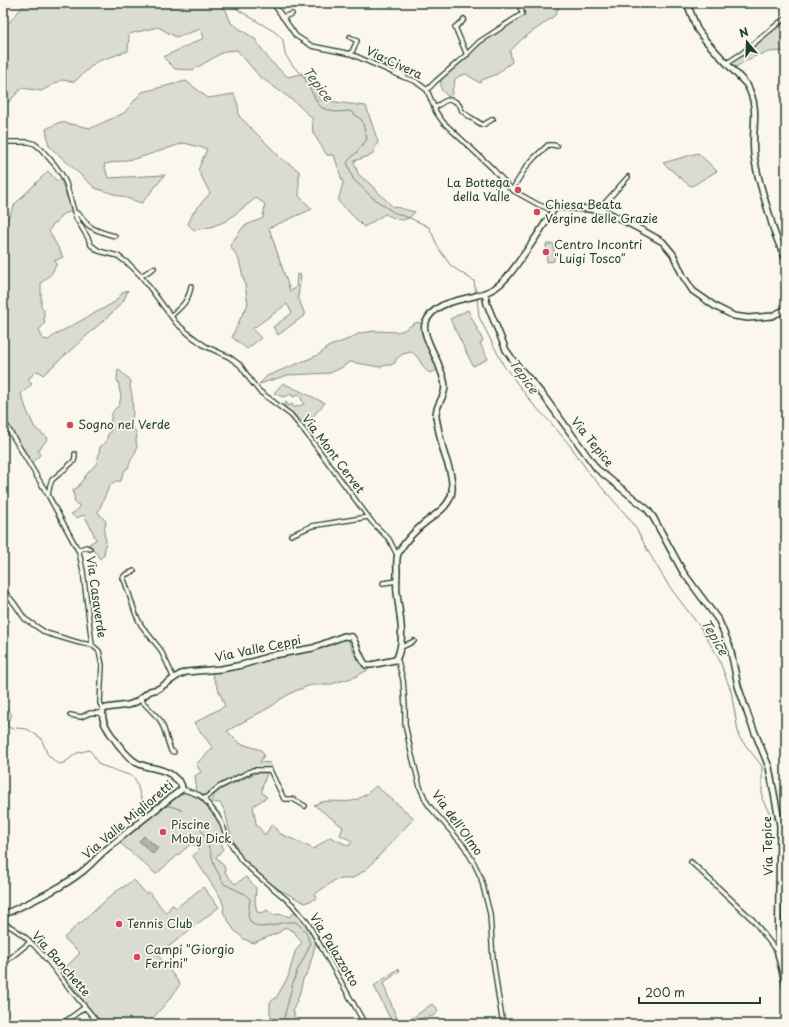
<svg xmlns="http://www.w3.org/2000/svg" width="789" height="1027" viewBox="0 0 789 1027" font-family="'Playpen Sans',sans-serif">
	<rect width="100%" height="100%" fill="#fbf7ec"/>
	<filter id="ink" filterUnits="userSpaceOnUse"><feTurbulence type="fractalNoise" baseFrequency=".025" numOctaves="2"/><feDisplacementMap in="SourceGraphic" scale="8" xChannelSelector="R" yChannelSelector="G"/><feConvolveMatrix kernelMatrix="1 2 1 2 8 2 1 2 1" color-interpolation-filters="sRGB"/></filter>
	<g filter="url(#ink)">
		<path fill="#dbdcd1" stroke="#7d8c82" d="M29 3H216L226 10 231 23 255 39 270 61 288 77 305 73 320 100 366 106 378 142 372 155 354 161 358 174 370 184 392 206 415 212C404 225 397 219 385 214L364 227 338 201 343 183 334 155H327L313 133 312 118 294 101 260 77 237 50 225 51 193 70 175 69 163 57 204 38 201 29 176 37 158 27 129 34 128 51 96 62 74 82 62 80 41 91 22 88 3 108V37L6 26 23 6Z
			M538 3H560L556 14 553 17 522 39 510 51 512 62 497 74 482 80 480 83 466 74 459 76 455 79 454 86 452 89 453 93 448 97 441 89V77L476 46 494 33 497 26 518 15 524 8Z
			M786 21V52C768 49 751 57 736 67L730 63Z
			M186 81 208 98 234 94 238 105 239 116 282 159 299 171V196L312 209 269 228 290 291 296 288 297 274 301 275 298 297 305 315 278 335 273 327 292 313 287 304 252 329 261 338 247 349 232 337 241 317 248 304 245 285 239 260 230 245 244 226 263 218 265 204 256 198 226 221 211 227 194 230 188 224 193 213 210 193 198 170 207 149 184 143 138 158 104 164 108 178 165 175 142 203 95 188 49 146 46 129 60 122 91 128 124 113 142 92Z
			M698 153 717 171 692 186 689 185 663 163Z
			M48 171 57 181 61 180 72 211 61 215 58 221 53 224 49 231 63 257 54 261 57 263 52 273 41 283V306L44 310V320L45 323 39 330 43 339 49 340 53 336 115 302 123 292 128 290 124 300 113 312 43 375 40 372 35 371 33 373 32 376 30 377 28 380 32 384 21 394 27 411 35 428 48 438 38 451 40 455 32 463 3 415V228L15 204Z
			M546 244H554V261L547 262Z
			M468 310 483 341 480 343 488 359 473 366 450 319Z
			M419 322 422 325V329L438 369C425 380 423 362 416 356 414 353 413 353 411 352L403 354 396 359 395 363 391 365H387L380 367 351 362 348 363 341 368 330 373 288 375 259 384 267 376 316 356 324 351 326 348 330 346 349 339 360 333 375 331 397 332 404 330 415 323Z
			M118 369 131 381 130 387 132 395 133 413 131 425 136 432 137 436 136 440 137 447 136 451 131 460 128 468 125 470 123 474 121 481H116L110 485 98 512 106 522 104 533 106 541 104 555 100 559 89 544 96 540 91 528 84 515 76 518 71 514C75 512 79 510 79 505L75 503 73 490 78 487 86 475 97 463 100 447 106 442 108 434 110 433C111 422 109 411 119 406L121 396 119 388V383L117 381Z
			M283 383 325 403 306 424 286 410 285 404 286 402 289 406 292 404 294 408 296 406 297 407 304 404 299 394 293 397 291 394C284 398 281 397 274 393Z
			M348 639 356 658 364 667 371 668 355 677 328 685H311L295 691 281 699 272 706 227 731 239 743 261 750 264 755 260 762 270 763 272 769H252L205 797 204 795 195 791 196 783 195 776 201 772 196 764 213 748 194 723 225 706 211 671 274 657 304 652 337 641Z
			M256 773H267L262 788V793L267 797 253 806 256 824 265 835 272 824 279 833 314 849 330 837 349 846 352 841 340 835 343 827 314 805C327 798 338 803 352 801 361 799 369 792 376 786L414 818 367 869 353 878 335 880 315 894 317 898 305 903 278 889 259 874 243 859 232 838 228 825 225 811 220 803 212 802 214 795 223 788Z
			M183 792C208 799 216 815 225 837L221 841 223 849 216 857 224 866 226 874 235 884 246 877 256 888 255 902 257 912 262 913 267 910 273 915 282 914 289 917 296 911 305 923 316 942 308 972 303 979 299 996 293 1010 295 1017 300 1024H275L270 1013V1002L276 998 288 977 295 952 302 942 297 937 295 932 285 927 280 932 253 943 244 939 234 930 223 912 224 907 221 898 193 856 198 851V847L196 845 195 846 192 843 156 874 119 842Z
			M134 880 146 894 149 892 166 913 171 906 173 905 176 908 203 887 219 907 158 955 180 984 172 996 148 1024H102L61 972 80 953 64 938 77 925 82 922 114 893Z
			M398 969 400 971 383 983 399 1024H393L374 986Z
			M432 1004 436 1007 438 1011C434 1019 427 1015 420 1019 412 1023 414 1024 404 1024Z"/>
		<path fill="#adb4aa" stroke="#74847b" d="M144 836 158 848 153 854 139 841Z"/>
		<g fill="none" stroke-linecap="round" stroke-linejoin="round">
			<path stroke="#74847b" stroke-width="1" d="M229 3 240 11 275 32 283 40 285 54 293 66 303 75 317 102 322 108 335 112 350 111 362 120 367 139 357 152 347 162 353 179 373 198 393 212 412 219 429 227 439 249 451 266 474 281 476 294
				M477 298 479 317 504 366 532 403 552 424 572 448 589 473 628 517 637 530 649 553 669 586 700 627 718 657 731 691 739 737 762 766V799L771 816 777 821
				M3 700 5 701 4 708 11 713V718L7 722 8 727 13 729 17 728 27 729 41 738 47 753 50 757 58 764 64 763 77 753 89 750C95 755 95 760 100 765L129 775 135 779 138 787 140 795 144 805 157 806
				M164 806H170L182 810
				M193 821 201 829 207 841 215 867 224 884 245 894 250 899 248 916 251 923 259 927 271 926 285 922H296L306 932 310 944 306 954 297 971 293 983 284 1018 285 1024
				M782 821 786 820"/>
			<g stroke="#1f3d34" stroke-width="6">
				<path id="street" d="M273 3 296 36 312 46 351 54 403 77 415 81 427 90 436 112 443 122 492 168 512 190 539 205 550 209H554
					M282 17 292 14
					M464 19 462 22 455 27 467 55
					M350 37 357 41 351 54
					M385 62 404 75
					M727 63 741 54 780 22 786 19
					M427 90 436 81 465 56 479 42 522 14V12L518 3
					M435 108C442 102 451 95 459 105 461 106 461 109 462 111 465 114 479 123 483 125L493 119
					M3 142H29L35 144 41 149 55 165 62 175 66 183 76 218 88 238 91 245 99 251 118 256 130 265 141 276 176 323 190 335 205 346 229 357 240 365 251 381 259 391 291 415 306 433 372 522 389 539 397 555
					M512 190 526 167 535 157 548 145H553L557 146
					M600 211 604 204 628 177
					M74 212C81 214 83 220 88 225 94 230 107 234 115 236
					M141 276 154 268
					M171 316C181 307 189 301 191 286
					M3 420 48 495
					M75 454V457L74 461 52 480 50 485 48 495 79 552 83 571 92 645 99 651 102 665 100 703 103 710
					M291 535 312 526 368 517
					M78 550 86 547 90 549
					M134 571 125 575 123 578 125 582 136 615 141 625 160 649 167 663 174 679
					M383 583 397 581
					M3 590 14 603 25 619 46 633 80 643 92 645
					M400 648 414 641
					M395 660 398 661 403 680 405 706V724L411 752 420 787 426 801 430 807 464 846 474 863 481 878 490 914 493 959 498 994 503 1024
					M140 699 160 720 164 729 167 739 171 751 174 752
					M70 715 81 717 90 713H102
					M182 789 199 795 204 799 217 815 221 822 228 839 241 860 257 875 292 904 307 922 365 1024
					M204 799 219 787 253 770H270L284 799H293L305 806
					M691 862 753 920 778 953
					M3 923C30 935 48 961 65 983 76 997 88 1010 99 1024
					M3 964 30 942
					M62 1024 85 1007"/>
			</g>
			<g stroke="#1f3d34" stroke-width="8">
				<path id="secondary" d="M687 3 697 29 705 40 747 85C761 110 751 129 754 154 756 173 762 190 767 207 770 216 772 225 775 234 778 242 782 251 786 259
					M485 294 487 304 506 350 515 363 543 395 597 469 647 509 653 517 683 572 719 621 730 647 738 686 749 718 769 767 780 825 778 954 786 986
					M3 915C30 902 59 890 83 871 92 864 99 855 108 848 132 828 157 808 182 789 182 784 180 782 176 779 173 776 170 773 166 772 156 767 143 768 134 761 124 754 117 743 110 733 105 725 101 719 103 710L106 708 128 705 136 702 150 691 158 689 179 675 186 672 221 669 242 665 274 655 313 648 344 636 352 637C358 646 359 657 366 665H371L395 660 397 658C406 638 399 613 397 593 396 586 397 579 397 572 397 566 396 559 398 554 403 543 412 534 421 526 432 516 450 508 452 491 453 477 448 465 444 453 441 441 438 429 436 417 435 407 442 401 444 392 447 383 441 372 438 363 434 353 422 333 425 324 436 295 472 303 495 288 507 280 514 268 522 257 534 241 544 225 554 209L560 207 589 209 607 212 647 233 663 242 673 254 683 276 693 291 716 307 734 316 748 318 772 316 786 309"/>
			</g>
			<use href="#street" stroke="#fbf7ec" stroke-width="3.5"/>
			<use href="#secondary" stroke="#fbf7ec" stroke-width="5"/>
		</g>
	</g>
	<g fill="#d1495b" stroke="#fbf7ec" stroke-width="1.5">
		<circle cx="518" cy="190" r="4"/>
		<circle cx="537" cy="212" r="4"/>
		<circle cx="546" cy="252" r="4"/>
		<circle cx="70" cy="425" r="4"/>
		<circle cx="163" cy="832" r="4"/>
		<circle cx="119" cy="924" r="4"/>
		<circle cx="137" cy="957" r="4"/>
	</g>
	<g text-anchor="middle" stroke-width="3.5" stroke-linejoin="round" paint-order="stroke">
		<g font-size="12" fill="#1f3d34" stroke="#fbf7ec">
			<text transform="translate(394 63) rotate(25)" y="4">Via Civera</text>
			<text transform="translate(592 442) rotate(51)" y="4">Via Tepice</text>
			<text transform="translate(333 454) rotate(53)" y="4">Via Mont Cervet</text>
			<text transform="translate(96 597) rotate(82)" y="4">Via Casaverde</text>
			<text transform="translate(258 649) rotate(-12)" y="4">Via Valle Ceppi</text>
			<text transform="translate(128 820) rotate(-40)" y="4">Via Valle Miglioretti</text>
			<text transform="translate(457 823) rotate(54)" y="4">Via dell'Olmo</text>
			<text transform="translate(768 846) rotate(-92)" y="4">Via Tepice</text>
			<text transform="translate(334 950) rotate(59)" y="4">Via Palazzotto</text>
			<text transform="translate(61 964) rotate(49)" y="4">Via Banchette</text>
		</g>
		<g font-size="12" fill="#1f3d34" stroke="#fbf7ec" text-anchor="start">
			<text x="510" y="187" text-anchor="end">La Bottega<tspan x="510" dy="14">della Valle</tspan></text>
			<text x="545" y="209">Chiesa Beata<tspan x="545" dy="14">Vergine delle Grazie</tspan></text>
			<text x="554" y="249">Centro Incontri<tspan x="554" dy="14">"Luigi Tosco"</tspan></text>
			<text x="78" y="429">Sogno nel Verde</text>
			<text x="171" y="829">Piscine<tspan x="171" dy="14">Moby Dick</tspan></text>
			<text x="127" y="928">Tennis Club</text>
			<text x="145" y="954">Campi "Giorgio<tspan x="145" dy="14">Ferrini"</tspan></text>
		</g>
		<g font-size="13" font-style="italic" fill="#425b52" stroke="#fbf7ec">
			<text transform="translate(318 84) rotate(53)" y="5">Tepice</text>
			<text transform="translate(524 376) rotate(55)" y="5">Tepice</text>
			<text transform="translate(715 637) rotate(60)" y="5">Tepice</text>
		</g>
	</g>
	<rect width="789" height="1027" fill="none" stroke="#fbf7ec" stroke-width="16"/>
	<rect x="8" y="8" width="773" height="1011" fill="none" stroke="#1f3d34" stroke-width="1.5" filter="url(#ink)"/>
	<g transform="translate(747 42) rotate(341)" stroke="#fbf7ec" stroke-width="3" paint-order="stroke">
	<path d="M0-3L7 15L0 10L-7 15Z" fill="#1f3d34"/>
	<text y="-6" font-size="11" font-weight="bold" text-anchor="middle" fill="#1f3d34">N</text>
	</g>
	<path d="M639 997v6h121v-6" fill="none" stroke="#1f3d34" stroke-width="2"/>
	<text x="645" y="997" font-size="12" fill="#1f3d34" stroke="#fbf7ec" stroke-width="3" paint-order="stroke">200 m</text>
</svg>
